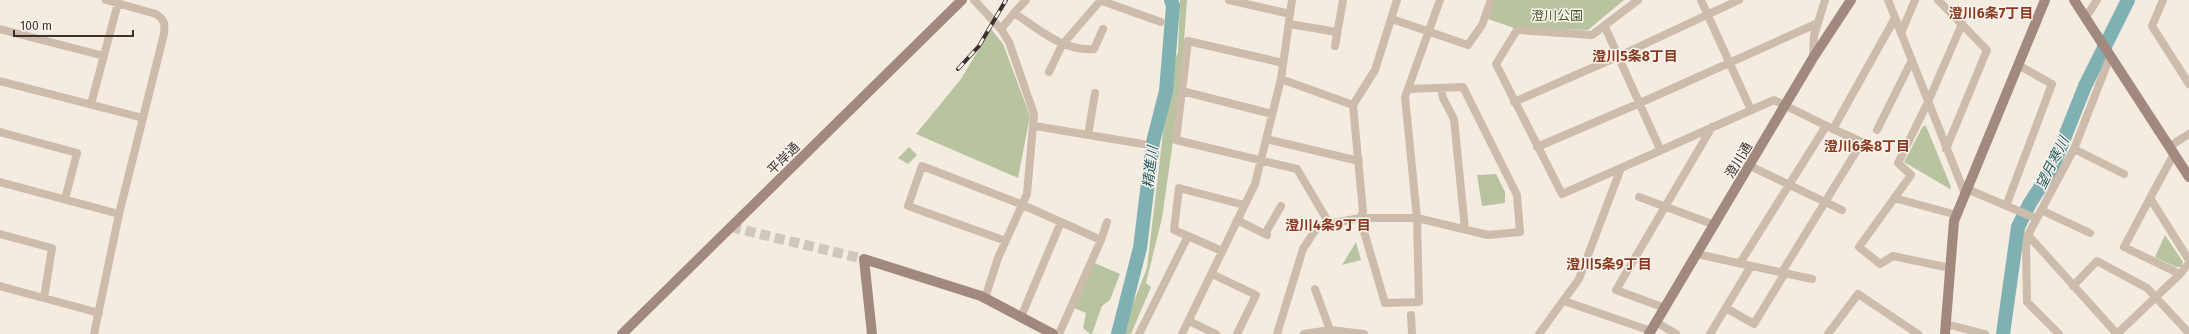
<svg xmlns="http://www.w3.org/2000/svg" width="2189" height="334" viewBox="0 0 2189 334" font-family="'Fira Sans','Noto Sans JP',sans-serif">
	<rect width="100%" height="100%" fill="#f4ebe1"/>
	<path fill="#b8c4a0" d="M1180 0H1187L1182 69 1173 141 1162 218 1146 283 1151 287 1131 334H1121L1147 268 1171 66 1178 53Z
		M1494 0H1624L1588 30 1514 28 1485 18Z
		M991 29 1003 44 1030 116 1018 178 916 134 961 79Z
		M1923 126H1926L1951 187 1950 189 1904 162Z
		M909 147 917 155 908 164 898 158Z
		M1496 174 1505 192V203L1482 206 1477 175Z
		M2165 235 2183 262 2181 267H2176L2155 257Z
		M1356 242 1361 260 1342 265Z
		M1092 262 1120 274 1110 300 1102 306 1092 334H1090L1083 328 1086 313 1072 307Z"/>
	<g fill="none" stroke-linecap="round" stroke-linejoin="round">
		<path stroke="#7fb0b2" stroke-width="14" d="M1118 334 1140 248 1153 142 1166 91 1173 6 1171 0
			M2003 334 2018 227 2030 203 2052 169 2085 86 2128 0"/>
		<path stroke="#cfc6bd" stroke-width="10" stroke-dasharray="10 5" stroke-linecap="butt" d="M731 227 864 259"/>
		<path stroke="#cdbbac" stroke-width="8" d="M974 0 1001 29 1009 42 1034 114 1027 194 998 258 985 298
			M1229 0 1290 14
			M1397 0 1375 70 1353 105 1363 212 1360 218 1385 303 1419 302 1417 218 1405 97 1440 0
			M1701 0 1751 110
			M1888 0 1965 194
			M1938 0 1987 50 1946 149
			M2163 0 2152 26 2189 84
			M1102 1 1161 22
			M1014 13 1026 0
			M2086 17 2097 0
			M1392 19 1468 45 1482 25 1491 0
			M1289 24 1337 32
			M1605 27 1660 149
			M0 29 104 56
			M1001 29 1014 13C1039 29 1063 52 1094 49L1103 29
			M1901 33 1915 0
			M1335 46 1343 0
			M1813 58 1814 36 1825 0
			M1283 63 1188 41 1176 140 1297 169 1329 223
			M1049 72 1062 45 1101 0
			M1281 79 1353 105
			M0 81 143 118
			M1441 88 1443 98 1454 119 1465 229
			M1182 91 1272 114
			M1514 102 1617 57 1739 0
			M91 104 118 3
			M1035 126 1143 144
			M1877 130 1912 60
			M0 132 77 153 65 199
			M1088 135 1095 93
			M1266 139 1359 161
			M2170 146 2189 134
			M1537 147 1640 103 1818 23
			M2074 149 2124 174
			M2174 154 2150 198 2189 260
			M1750 166 1842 210
			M1621 168 1562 194 1496 64 1517 30 1592 35 1638 0
			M0 182 119 214
			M1967 189 2035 218
			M1639 197 1715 225
			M1894 198 1957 215
			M2150 198 2124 247 2180 274 2189 263
			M2006 206 2052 84 2018 65
			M2041 210 2090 233
			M1237 220 1267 235
			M0 234 52 248 44 298
			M1265 234 1281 206
			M2028 235 2117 334
			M1188 236 1222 251
			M1101 240 1107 222
			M1006 241 908 206 922 166 1023 205 1101 240 1059 334
			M1697 254 1812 279
			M1740 263 1826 126
			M1950 268 1893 256 1880 264 1859 247 1911 175 1898 163 1928 102 1962 24
			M1782 272 1862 142 1833 129
			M1212 274 1256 295 1237 334
			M0 286 99 313
			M2073 286 2097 261 2147 288 2189 333
			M1315 289 1330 330
			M1564 301 1651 331
			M1665 308 1616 290 1712 127
			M1726 308 1754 324 1785 273
			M1411 315 1412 334
			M1021 317 1061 222
			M1189 321 1216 334
			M1656 322 1676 334
			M1946 324 1985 334
			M94 334 119 214 164 34C165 24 165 20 156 14L106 0
			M1139 334 1188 236 1174 230 1179 188 1244 205
			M1182 334 1255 184 1281 79 1292 0
			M1277 334 1303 249 1318 226 1360 218H1417L1488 235 1520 232 1517 195 1463 87 1408 89
			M1304 334 1330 330 1364 334
			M1539 334 1579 279 1621 168 1774 100 1833 129 1895 18
			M1710 334 1751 266
			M1828 334 1858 294 1918 334
			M2059 334 2027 302 2026 245 2028 235 2074 149 2110 57
			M2117 334 2180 274"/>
		<path stroke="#a18a7d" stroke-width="10" d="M2074 0 2189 177
			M622 334 962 0
			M872 334 864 259 981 296 1053 334
			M1649 334 1813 58 1851 0
			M1945 334 1954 221 2045 0"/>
		<g stroke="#3b302b" stroke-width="4">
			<path id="rail" d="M958 69 979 46 1006 0"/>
		</g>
		<use href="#rail" stroke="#fbf5ee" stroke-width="2.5" stroke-dasharray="8" stroke-linecap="butt"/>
	</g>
	<g text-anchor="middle" stroke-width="3" stroke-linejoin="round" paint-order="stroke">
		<g font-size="13" fill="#4a5a2e" stroke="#fbf5ee">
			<text x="1557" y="20">澄川公園</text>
		</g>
		<g font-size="13" fill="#3b302b" stroke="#fbf5ee">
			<text transform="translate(783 158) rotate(-45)" y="5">平岸通</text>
			<text transform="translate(1738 160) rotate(-59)" y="5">澄川通</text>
		</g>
		<g font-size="14" font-weight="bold" fill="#8c3b22" stroke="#fbf5ee">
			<text x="1991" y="18">澄川6条7丁目</text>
			<text x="1635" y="61">澄川5条8丁目</text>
			<text x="1867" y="151">澄川6条8丁目</text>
			<text x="1328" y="230">澄川4条9丁目</text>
			<text x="1609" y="269">澄川5条9丁目</text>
		</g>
		<g font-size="14" font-style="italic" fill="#1f5a5e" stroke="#fbf5ee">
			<text transform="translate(2052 163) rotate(-64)" y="5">望月寒川</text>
			<text transform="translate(1150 167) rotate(-83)" y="5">精進川</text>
		</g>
	</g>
	<path d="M14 30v6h119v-6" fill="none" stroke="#3b302b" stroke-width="2"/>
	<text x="20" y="30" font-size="12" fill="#3b302b" stroke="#fbf5ee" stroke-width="3" paint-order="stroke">100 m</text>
</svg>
